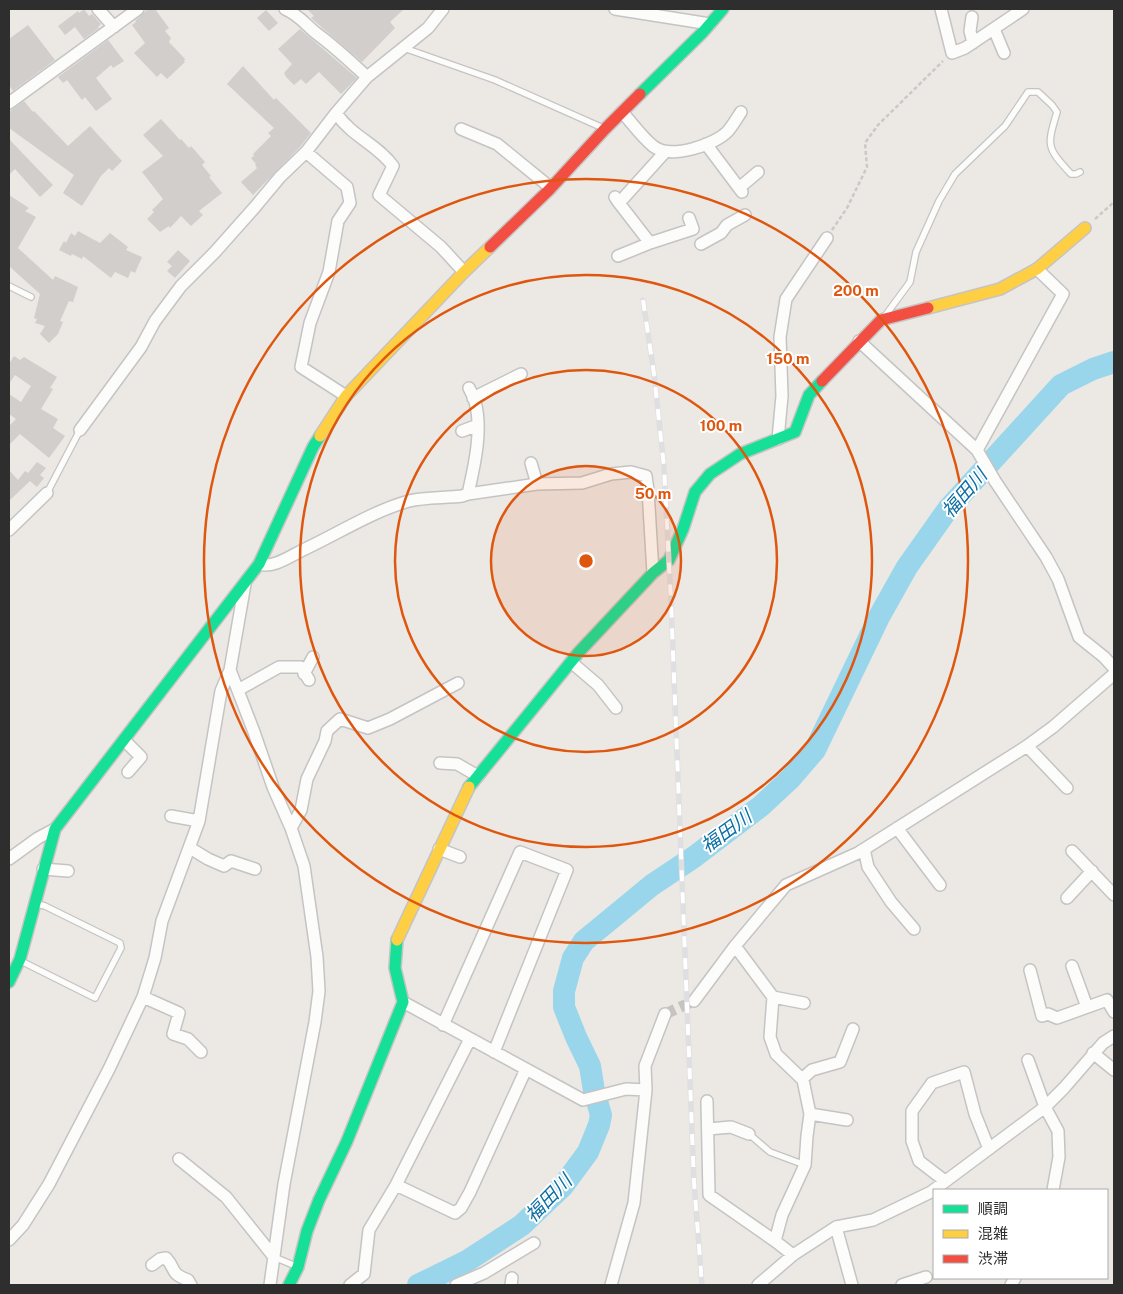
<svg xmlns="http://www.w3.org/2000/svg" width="1123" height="1294" viewBox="0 0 1123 1294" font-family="'Public Sans','Noto Sans JP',sans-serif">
	<rect width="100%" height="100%" fill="#ece8e4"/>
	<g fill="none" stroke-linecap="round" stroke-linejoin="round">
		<path stroke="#99d6ec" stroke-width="22" d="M418 1285 467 1261 522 1225 563 1186 588 1152 599 1125 601 1115 594 1091 590 1066 576 1037 564 1007V991L573 958 584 941 652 885 694 857 761 806 790 779 815 750 880 615 907 567 948 509 1061 385 1093 369 1114 362"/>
	</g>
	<path fill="#d1cecb" d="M84 9 89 16 92 14 101 24 98 27 99 28 84 39 75 27 65 35 58 26 78 11 79 13Z
		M148 9H155L169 28 165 31 171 38 169 42 185 59 184 61 185 62 167 79 161 73 157 77 134 53 145 43 132 25 136 22 135 21Z
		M307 9H404L390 22 395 28 362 62 311 18 314 16Z
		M266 10 278 23 269 31 257 18Z
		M28 25 55 60 13 91 9 85V39Z
		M300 29 357 78 341 94 319 72 306 84 301 79 294 85 286 77 284 73 292 64 278 49Z
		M108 40 124 61 113 68 111 65 96 78 112 99 96 111 85 97 82 100 67 80 63 83 58 77Z
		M243 66 274 100 276 98 311 133 300 147 253 195 241 182 257 168 255 165 256 164 251 158 254 156 253 154 271 136 268 133 274 128 227 84Z
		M24 101 33 112 34 111 68 146 90 126 122 161 112 171 109 168 101 176 82 206 63 193 74 175 9 128V112Z
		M161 119 180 140 181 139 189 148 191 146 205 162 202 165 211 176 209 177 222 193 199 211 203 215 191 226 181 216 170 228 169 226 160 232 147 219 154 212 152 210 163 199 142 172 163 156 143 135Z
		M9 139 53 185 40 197 15 169 9 175Z
		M9 195 29 208 25 211 36 217 18 248 53 280 55 276 78 287 73 302 69 301 60 321 63 322 58 334 49 343 40 334 45 326 35 323 37 319 34 318 40 294 9 266Z
		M78 231 100 243 110 233 128 247 126 250 142 257 135 273 131 271 128 278 115 272 111 278 83 256 82 259 72 254 71 256 59 250 64 241 66 243 71 233 75 236Z
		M178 250 190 261 175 278 167 271 172 266 167 262Z
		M14 356 20 360 24 357 57 377 50 388 53 389 41 409 58 419 53 428 65 436 49 458 20 434 9 445V426L16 419 9 414V394L21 402 31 386 15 375 9 384V364Z
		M37 462 46 468 40 475 44 478 37 487 30 481 9 501V470L18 480 25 471 28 473Z"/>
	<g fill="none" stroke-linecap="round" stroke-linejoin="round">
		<path stroke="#c6c3c0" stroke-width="11" stroke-dasharray="11 5.5" stroke-linecap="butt" d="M665 1014 694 1001"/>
		<g stroke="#c5c4c5" stroke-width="8">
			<path id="lane" d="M404 48 495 80 603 128
				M9 286 31 297
				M885 316 910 282 916 252 939 201 955 174 1005 126 1028 92H1038L1052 105 1057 112C1047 146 1046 147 1071 174H1076L1080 172
				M47 493 80 430
				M21 961 95 998 121 948 120 943 45 906 37 904
				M749 1134 770 1152 805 1165
				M274 1257 298 1267"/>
		</g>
		<g stroke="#c5c4c5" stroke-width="14">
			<path id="street" d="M98 9 114 27
				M285 9C299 15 305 24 316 33 335 47 350 61 367 77
				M615 9 710 24
				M941 9 952 53 965 48 1023 9
				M972 17 970 31 973 43
				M994 29 1004 53
				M9 103 138 9
				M622 112C632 123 642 137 653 146 670 160 715 145 728 131 733 125 737 118 741 112
				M336 113C352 137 377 144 393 166L379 195 441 247 464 272
				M461 129 497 144 551 188
				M706 144 742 192
				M306 152 347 187 350 203 338 221 329 272 310 323 301 367 346 396
				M739 188 758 172
				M615 197 619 203 665 152
				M650 243 693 229 689 218
				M701 244 721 233 727 225 745 215
				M618 256 650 243 619 203
				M859 341 977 450 995 481 1046 557 1058 579 1079 637 1104 657 1114 668
				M473 398 521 374
				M80 430 141 347 155 321 181 286 215 252 255 207 280 177 306 152 336 113 367 77 428 28 443 9
				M462 431 478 425
				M778 439 782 396 780 337 786 299 827 238
				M977 450 1063 294 1037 269
				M531 463 537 484
				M468 494C474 467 483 430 475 402 474 397 471 392 469 388
				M9 530 47 493
				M259 564C273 569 292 555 305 549 339 533 373 511 409 501 424 497 446 498 462 496L468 494 537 484 582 483 611 474 631 472 646 476 648 490 653 573
				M571 662 598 685 616 708
				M230 670 254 732 273 787 291 828 304 866 317 957 319 991 315 1022 284 1184 270 1285
				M304 674 313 657
				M238 690 279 667H301L309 680
				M124 740 141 757 128 772
				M1027 746 1067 788
				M440 763 457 764 478 776
				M171 816 199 821
				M291 828 301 810 307 779 325 741 327 731 340 719 368 728 390 719 458 683
				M897 828 940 885
				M190 848 208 859 224 866 231 861 255 869
				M439 849 460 857
				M864 849 868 867 891 902 914 929
				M1072 851 1114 895
				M9 859 38 838 55 829
				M43 869 68 871
				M1067 898 1092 871
				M735 946 773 997 770 1037 776 1054 803 1080 810 1114 807 1136 805 1165 782 1215 775 1241 793 1255
				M1072 966 1087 1007
				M1030 970 1042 1016 1048 1014 1057 1018 1107 1000 1114 1012
				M143 997 179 1013 173 1034 188 1039 201 1052
				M773 997 804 1003
				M694 1001 735 946 786 885 858 853 1027 746 1053 727 1114 674
				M403 1002 583 1100 626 1089 646 1090
				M443 1025 520 852 567 870 494 1052
				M470 1039 396 1185 455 1213 461 1208 470 1192 526 1069
				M1093 1053 1114 1070
				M1028 1060 1045 1107 1058 1131 1059 1157 1053 1190
				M802 1079 812 1070 840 1062 853 1029
				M707 1101 709 1195 775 1241
				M810 1114 847 1120
				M708 1129 731 1127 749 1134
				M179 1159 226 1197 274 1257
				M945 1181 919 1161 912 1141V1111L932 1083 964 1072 975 1114 989 1149
				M836 1227 852 1285
				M9 1240 23 1225 49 1184 109 1069 143 997 155 958 162 921 199 821 221 691 230 670 245 584
				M152 1265 160 1259 166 1258C177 1270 169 1273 188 1280L191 1285
				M350 1285 364 1274 369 1230 396 1185
				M456 1285 484 1273 534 1243
				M511 1285 512 1278
				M611 1285 634 1203 646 1090 645 1066 665 1014
				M758 1285 793 1255 836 1227 873 1220 931 1192 1045 1107 1064 1088 1103 1043 1114 1036
				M902 1285 926 1277
				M1011 1285 1015 1278"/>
		</g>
		<g stroke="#c5c4c5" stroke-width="14">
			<path id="fast" d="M640 94 703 32 723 9
				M469 787 579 652 653 573 669 560 683 529 695 492 710 474 740 454 795 432 809 395 822 381
				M9 982 20 959 55 829 259 564 313 447 320 436
				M289 1285 298 1267 307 1231 319 1200 347 1141 403 1002 395 968 397 940"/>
		</g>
		<g stroke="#c5c4c5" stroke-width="14">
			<path id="slow" d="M928 308 1000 289 1037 269 1085 228
				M320 436 346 396 464 272 490 247
				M397 940 469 787"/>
		</g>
		<g stroke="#c5c4c5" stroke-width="14">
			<path id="jam" d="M490 247 549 190 605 129 640 94
				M822 381 881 320 928 308"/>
		</g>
		<path stroke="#c9c9c8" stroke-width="2.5" stroke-dasharray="4 2.5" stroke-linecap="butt" d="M1095 219 1114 202
			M832 230 847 208 867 167 865 143 878 125 943 61"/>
		<use href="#lane" stroke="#fcfcfb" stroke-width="5.5"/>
		<use href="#street" stroke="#fcfcfb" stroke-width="11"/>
		<use href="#fast" stroke="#16e098" stroke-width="11"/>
		<use href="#slow" stroke="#ffcf43" stroke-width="11"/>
		<use href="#jam" stroke="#f24e42" stroke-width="11"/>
		<g stroke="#dfdfe1" stroke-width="5.5">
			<path id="rail" d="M643 300 654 374 664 467 671 602 694 1182 702 1285"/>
		</g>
		<use href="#rail" stroke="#fff" stroke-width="4" stroke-dasharray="11" stroke-linecap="butt"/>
	</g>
	<circle cx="586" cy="561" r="95" fill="#df570e" fill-opacity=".12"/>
	<g fill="none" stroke="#df570e" stroke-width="2.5">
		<circle cx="586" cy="561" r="95"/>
		<circle cx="586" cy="561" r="191"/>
		<circle cx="586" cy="561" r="286"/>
		<circle cx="586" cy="561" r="382"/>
	</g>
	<g text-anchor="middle" stroke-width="4" stroke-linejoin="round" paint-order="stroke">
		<g font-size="19" font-style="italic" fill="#0d6fa3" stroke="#fff">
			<text transform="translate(964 493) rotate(-49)" y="7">福田川</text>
			<text transform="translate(726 831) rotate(-36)" y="7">福田川</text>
			<text transform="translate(548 1198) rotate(-46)" y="7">福田川</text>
		</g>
	</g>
	<circle cx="586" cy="561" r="8" fill="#df570e" stroke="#fff" stroke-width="2.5"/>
	<g font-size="15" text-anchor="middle" font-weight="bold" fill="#df570e" stroke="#fff" stroke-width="4" stroke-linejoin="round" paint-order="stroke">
		<text x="856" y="296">200 m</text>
		<text x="788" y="364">150 m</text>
		<text x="721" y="431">100 m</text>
		<text x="653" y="499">50 m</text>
	</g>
	<rect width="1123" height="1294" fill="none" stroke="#2e2e2e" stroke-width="20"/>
	<rect x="933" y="1189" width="175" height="90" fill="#ffffff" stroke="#ababab"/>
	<rect x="943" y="1205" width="25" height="8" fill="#16e098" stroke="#ababab"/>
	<text x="978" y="1214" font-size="15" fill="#2e2e2e">順調</text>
	<rect x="943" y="1230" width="25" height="8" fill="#ffcf43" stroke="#ababab"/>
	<text x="978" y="1239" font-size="15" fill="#2e2e2e">混雑</text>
	<rect x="943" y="1255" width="25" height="8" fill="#f24e42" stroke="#ababab"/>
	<text x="978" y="1264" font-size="15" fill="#2e2e2e">渋滞</text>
</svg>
